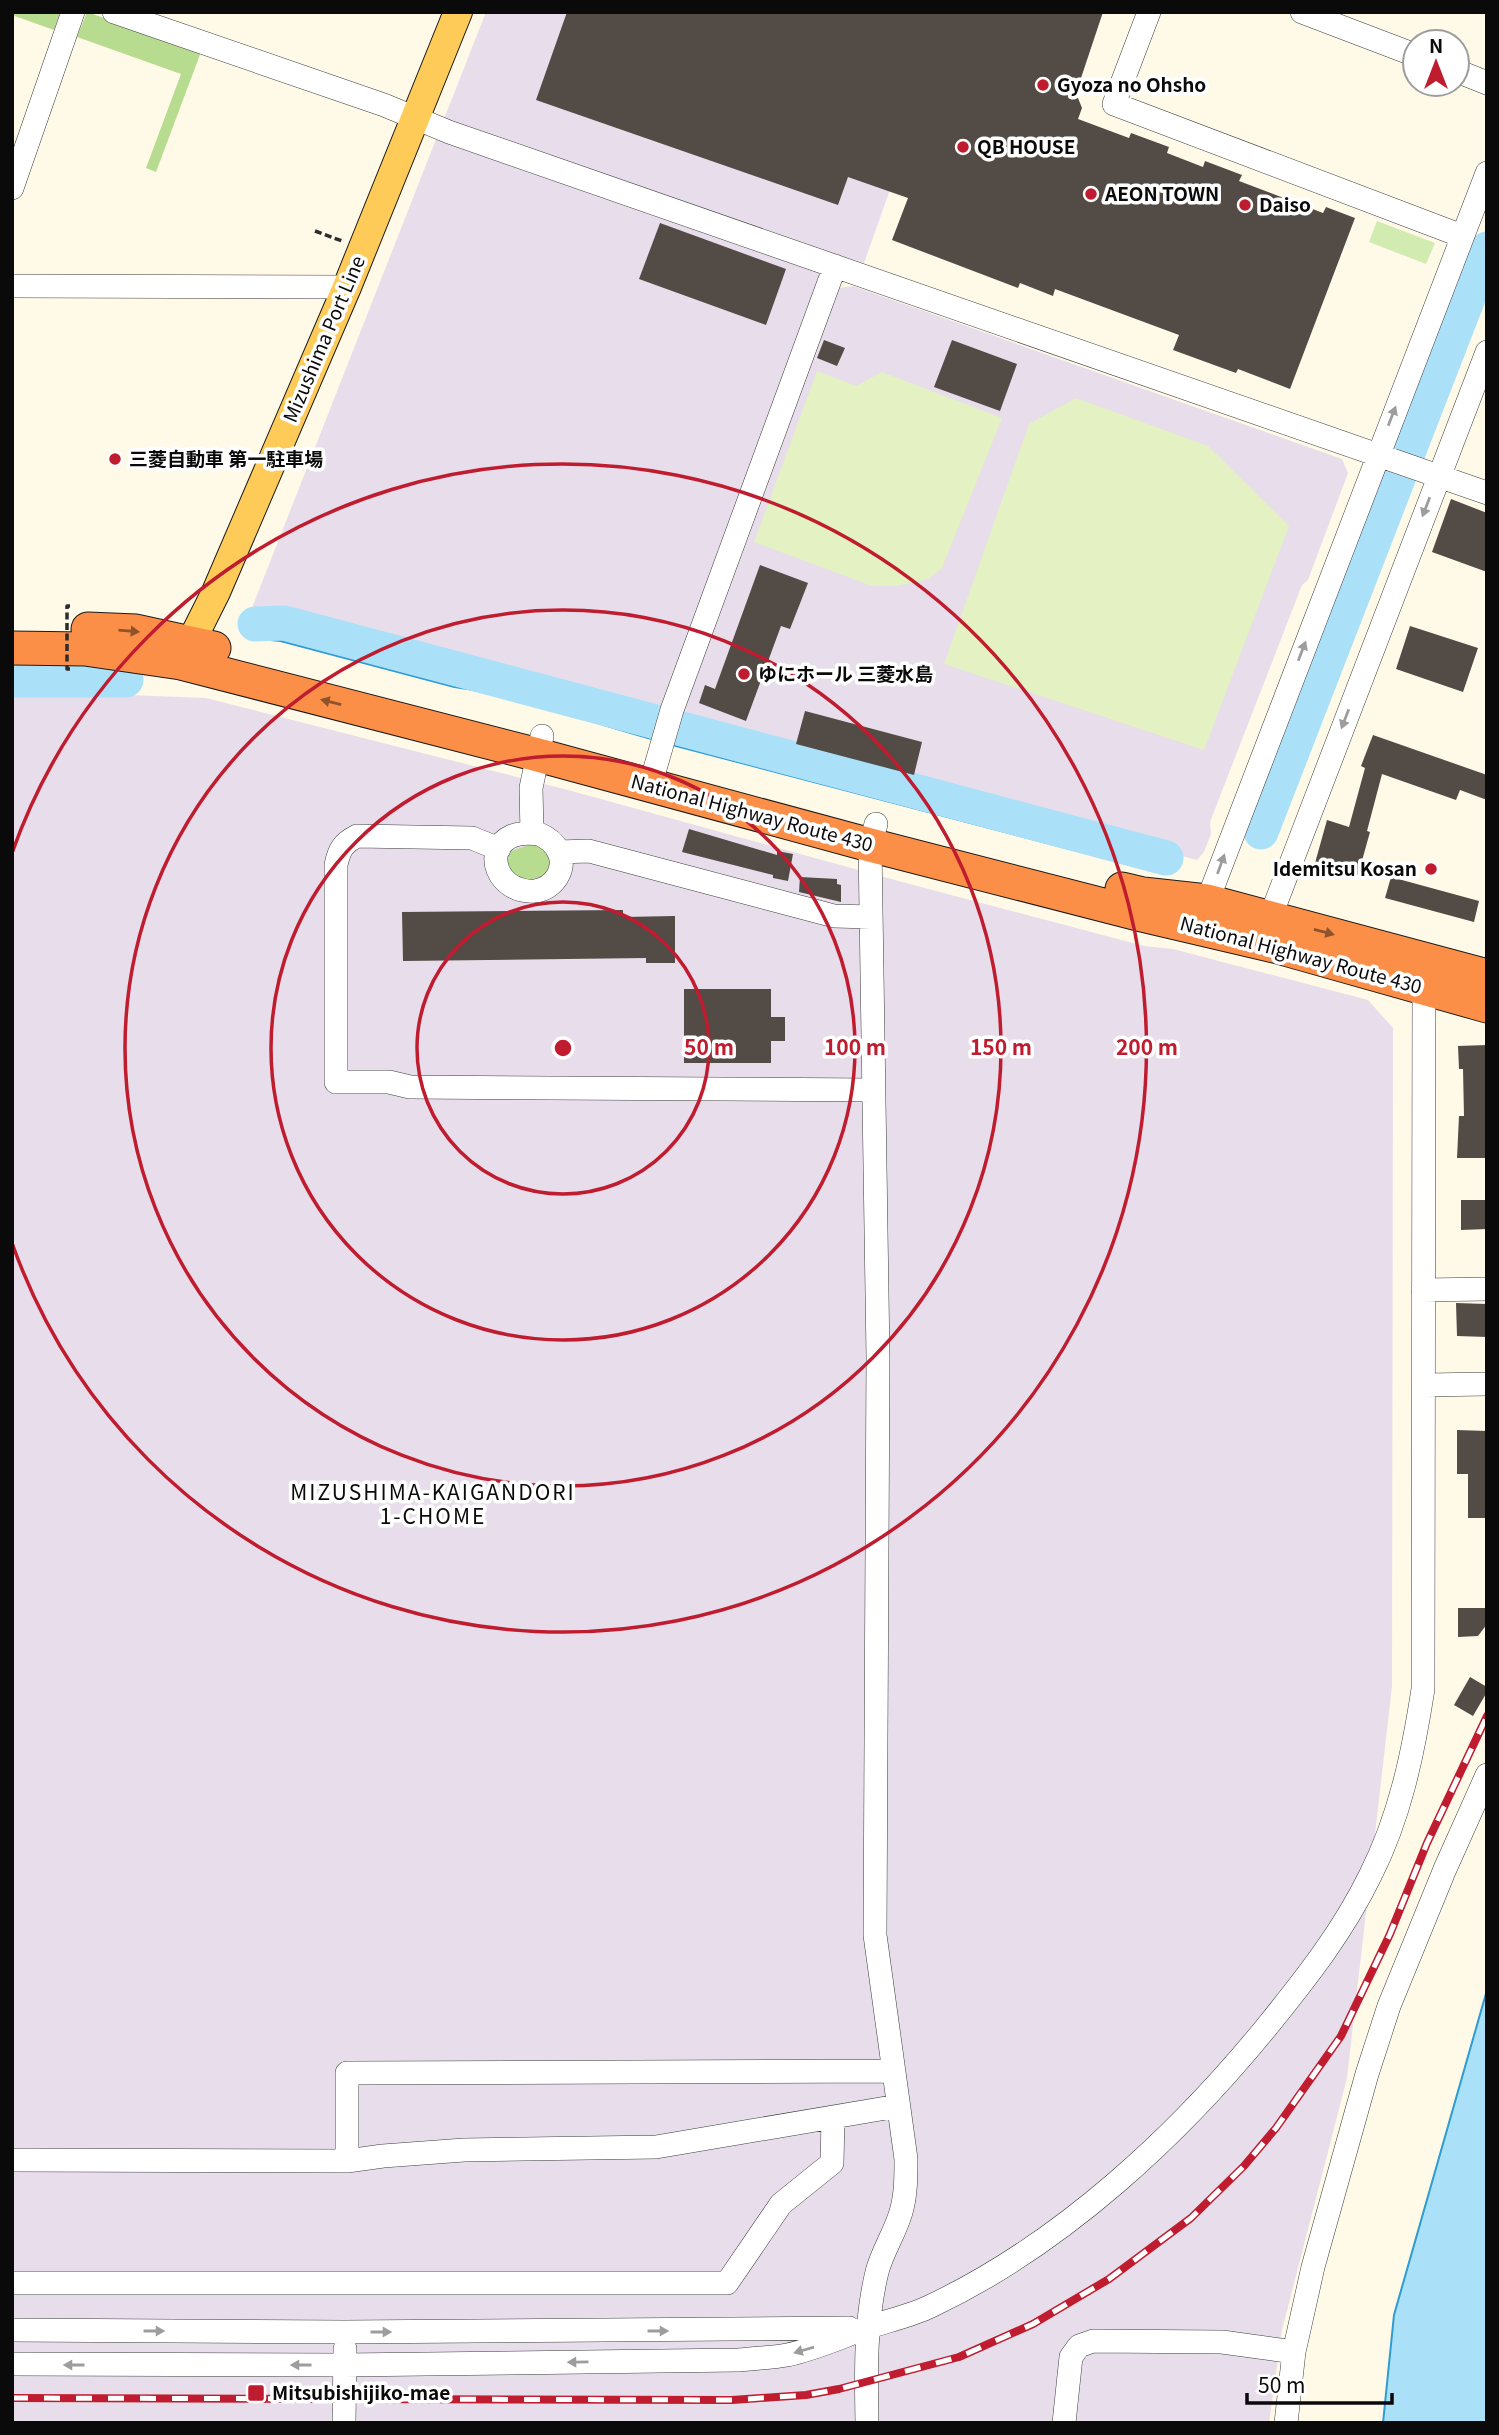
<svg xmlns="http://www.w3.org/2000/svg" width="1499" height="2435" viewBox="0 0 1499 2435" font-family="Georgia,'Noto Sans JP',serif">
	<rect width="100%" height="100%" fill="#fff9e8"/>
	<path fill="#e8ddea" d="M486 12H953L864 263 831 253 660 715 289 614 250 613Z
		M853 286 1342 459 1348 473 1308 580 1302 585 1210 822 1211 834 1204 852 1197 860 680 722 838 288Z
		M128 695 206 698 568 790 906 883 1144 946 1173 949 1368 1000 1393 1028 1392 1686 1347 2078 1282 2330 1269 2423H12V696Z"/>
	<path fill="#d2ebb0" d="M1377 221 1435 243 1426 264 1369 242Z"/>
	<path fill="#b7dc8f" d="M12 12H60L54 30 12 15Z
		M87 12 201 52 156 172 146 168 181 74 77 37Z
		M529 845C539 846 548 848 550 859 556 887 493 887 511 851Z"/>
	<path fill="#e4f1c2" d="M817 371 856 386 882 372 1002 418 942 568 929 579 897 586H872L754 542Z
		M1076 398 1208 446 1289 526 1204 750 944 664 1029 424Z"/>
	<path fill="#aae1f9" stroke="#2d9cd4" stroke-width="2" d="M1487 1990V2423H1383L1394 2315Z"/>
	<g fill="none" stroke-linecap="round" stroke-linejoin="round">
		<path stroke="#2d9cd4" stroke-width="6" d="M1416 463 1487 282
			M260 637 281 639 455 685C525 695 591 721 659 739
			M12 692 130 691
			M669 742 1162 871
			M1271 836 1412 473"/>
		<path stroke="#aae1f9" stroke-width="35" d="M255 624 284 623 1166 858
			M12 680H126
			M1261 832 1487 249"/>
	</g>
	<path fill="#534b46" d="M567 12H1103L1076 93 1082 108 1078 119 1129 138 1131 133 1169 147 1167 153 1203 167 1205 161 1242 175 1239 181 1323 213 1326 207 1355 218 1290 389 1238 369 1236 373 1173 350 1179 335 1055 289 1053 296 1020 283 1018 288 892 240 908 198 848 177 838 205 536 100Z
		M660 223 786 269 766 325 639 279Z
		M824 340 845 348 837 366 817 358Z
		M952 340 1017 364 1000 411 934 387Z
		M1451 499 1487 513V572L1432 552Z
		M760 565 808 583 790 629 781 626 746 721 699 703 705 685 715 689Z
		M1410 626 1478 648 1463 692 1396 669Z
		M805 711 922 742 914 775 796 744Z
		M1373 735 1487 775V800L1460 790 1456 800 1382 774 1367 831 1370 832 1358 875 1315 863 1327 820 1349 827 1365 768 1361 766Z
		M689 829 777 855V851L793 854 788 881 773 878V875L682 852Z
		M800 877 837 879V884L841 885V902L799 892Z
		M1391 877 1479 901 1474 922 1385 898Z
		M623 910V917L675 916V963H646V958L403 961 402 912Z
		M684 989H771V1017H785V1041H771V1063H684Z
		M1487 1045V1158H1457L1459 1116H1464L1463 1069H1459L1458 1046Z
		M1461 1200H1487V1229L1461 1230Z
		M1456 1303 1487 1304V1337L1457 1336Z
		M1457 1430 1487 1431V1518H1468V1474H1457Z
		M1458 1608H1487V1624L1478 1636 1458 1637Z
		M1470 1677 1487 1687V1692L1473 1716 1454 1705Z"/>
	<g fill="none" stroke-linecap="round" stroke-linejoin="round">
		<g stroke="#3d3d3d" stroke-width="24">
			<path id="minor" d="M114 12 384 105 449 132 1487 493
				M1149 12 1114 104 1462 236
				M1302 12 1415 55
				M1457 71 1487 83
				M12 188 73 12
				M12 286 347 287
				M650 786 672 710 835 266
				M532 833 531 788 542 736
				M539 834C556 841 568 859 557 877 551 886 544 890 535 891 498 894 481 850 512 836 520 833 531 833 539 834Z
				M499 849 472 838 357 836C343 843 339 850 336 865V1082H389L410 1087 874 1090
				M559 852 589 851 834 916 871 917
				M1202 915 1487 173
				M1265 931 1487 352
				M1423 1290 1487 1289
				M1425 1385 1487 1384
				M12 2160 347 2161 383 2156 464 2150 656 2147 898 2106
				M347 2161V2073L893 2071
				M12 2283H727L781 2204 832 2163 833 2118
				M12 2330 345 2332 849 2328
				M12 2364 345 2365 739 2360C755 2358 771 2358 787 2355 816 2349 843 2336 872 2326 891 2320 913 2315 931 2306 1062 2244 1179 2135 1269 2024 1307 1977 1343 1931 1370 1876 1400 1817 1413 1754 1423 1689L1424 974
				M344 2423 345 2349
				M867 2423C866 2373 865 2321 877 2272 882 2252 895 2233 901 2212 906 2195 906 2177 906 2159L875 1935 878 1357 870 845 876 824
				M1064 2423 1071 2357 1079 2346 1093 2341 1222 2342 1294 2352
				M1286 2423 1294 2352 1313 2267 1367 2074 1389 2006 1445 1869 1487 1775"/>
		</g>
		<g stroke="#1b1b1b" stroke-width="30">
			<path id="major" d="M182 660 216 592 347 287 458 12"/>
		</g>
		<g stroke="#1b1b1b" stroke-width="35">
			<path id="highway" d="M88 629 136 631 214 648
				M12 648 85 649 181 663 538 755 870 845 1142 915 1278 947 1487 1006
				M1122 889 1143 894 1207 901 1487 976"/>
		</g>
		<path stroke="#2c2c2c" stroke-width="3.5" stroke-dasharray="7 3.5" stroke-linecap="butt" d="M315 231 342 241
			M274 2392H298V2386"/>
		<use href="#minor" stroke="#fff" stroke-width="23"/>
		<use href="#major" stroke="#ffcb58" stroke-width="28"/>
		<use href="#highway" stroke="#fc8f48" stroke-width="33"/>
		<g stroke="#c01c2f" stroke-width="8">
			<path id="rail" d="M12 2398 732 2400 806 2395 839 2389 959 2357 1033 2324 1109 2279 1191 2218 1244 2166 1276 2128 1341 2036 1390 1934 1427 1843 1487 1716"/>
		</g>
		<use href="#rail" stroke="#fff" stroke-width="5" stroke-dasharray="16" stroke-linecap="butt"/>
		<path stroke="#2c2c2c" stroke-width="3.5" stroke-dasharray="7 3.5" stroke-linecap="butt" d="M70 669H67V606H70"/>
	</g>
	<defs><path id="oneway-solid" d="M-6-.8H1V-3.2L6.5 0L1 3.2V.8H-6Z" transform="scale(1.75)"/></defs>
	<g fill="#9d9d9d">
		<use href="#oneway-solid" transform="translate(1392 416) rotate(-69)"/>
		<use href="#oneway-solid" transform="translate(1426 507) rotate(111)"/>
		<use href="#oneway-solid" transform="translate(1302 651) rotate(-69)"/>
		<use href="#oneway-solid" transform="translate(1345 719) rotate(111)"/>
		<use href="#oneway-solid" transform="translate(1221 864) rotate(-70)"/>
		<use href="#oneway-solid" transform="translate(154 2331)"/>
		<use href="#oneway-solid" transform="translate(658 2331)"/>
		<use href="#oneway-solid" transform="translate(381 2332)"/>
		<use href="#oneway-solid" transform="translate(804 2350) rotate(164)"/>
		<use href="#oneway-solid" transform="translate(578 2362) rotate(179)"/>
		<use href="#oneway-solid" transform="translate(74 2365) rotate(-180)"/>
		<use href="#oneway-solid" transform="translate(301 2365) rotate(180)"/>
	</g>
	<g fill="#8f532c">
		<use href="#oneway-solid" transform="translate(129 631) rotate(5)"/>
		<use href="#oneway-solid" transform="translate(331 702) rotate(-166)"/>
		<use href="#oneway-solid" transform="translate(1324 932) rotate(15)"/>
	</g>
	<g fill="none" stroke="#c01c2f" stroke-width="3.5">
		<circle cx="563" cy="1048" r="146"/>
		<circle cx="563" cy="1048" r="292"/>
		<circle cx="563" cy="1048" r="438"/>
		<path d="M12 853A584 584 0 1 1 12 1243"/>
	</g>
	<g fill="#c01c2f" stroke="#fff" stroke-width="2.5">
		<circle cx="1043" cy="85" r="7"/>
		<circle cx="963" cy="147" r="7"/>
		<circle cx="1091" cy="194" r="7"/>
		<circle cx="1245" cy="205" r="7"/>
		<circle cx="115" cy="459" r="7"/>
		<circle cx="744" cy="674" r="7"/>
		<circle cx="1431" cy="869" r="7"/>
		<rect x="247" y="2384" width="18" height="18" rx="3.5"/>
	</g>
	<g text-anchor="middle" stroke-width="7" stroke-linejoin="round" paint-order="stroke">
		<g font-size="19" font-weight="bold" fill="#0a0a0a" stroke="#fff" text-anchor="start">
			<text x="1057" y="92">Gyoza no Ohsho</text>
			<text x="977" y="154">QB HOUSE</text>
			<text x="1105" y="201">AEON TOWN</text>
			<text x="1259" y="212">Daiso</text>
			<text x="129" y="466">三菱自動車 第一駐車場</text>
			<text x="758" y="681">ゆにホール 三菱水島</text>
			<text x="1417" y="876" text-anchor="end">Idemitsu Kosan</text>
			<text x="272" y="2400">Mitsubishijiko-mae</text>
		</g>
		<g font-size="19" fill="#0a0a0a" stroke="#fff">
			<text transform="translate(324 339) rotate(-67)" y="7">Mizushima Port Line</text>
			<text transform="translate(752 813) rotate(15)" y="7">National Highway Route 430</text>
			<text transform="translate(1301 955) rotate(15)" y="7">National Highway Route 430</text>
		</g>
		<g font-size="21" letter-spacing="2" fill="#0a0a0a" stroke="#fff">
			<text x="433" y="1500">MIZUSHIMA-KAIGANDORI<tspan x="433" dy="24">1-CHOME</tspan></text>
		</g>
	</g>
	<circle cx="563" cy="1048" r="10" fill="#c01c2f" stroke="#fff" stroke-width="3.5"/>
	<g font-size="21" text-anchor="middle" font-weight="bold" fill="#c01c2f" stroke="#fff" stroke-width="7" stroke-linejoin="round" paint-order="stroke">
		<text x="709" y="1055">50 m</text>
		<text x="855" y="1055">100 m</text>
		<text x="1001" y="1055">150 m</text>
		<text x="1147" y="1055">200 m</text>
	</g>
	<rect width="1499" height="2435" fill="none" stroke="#0a0a0a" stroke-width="28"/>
	<g transform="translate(1436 63)"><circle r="33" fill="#ffffff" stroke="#9d9d9d" stroke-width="2"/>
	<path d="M0-5L12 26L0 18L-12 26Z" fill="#c01c2f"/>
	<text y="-10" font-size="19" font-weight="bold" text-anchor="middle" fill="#0a0a0a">N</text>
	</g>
	<path d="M1247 2393v10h145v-10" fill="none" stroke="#0a0a0a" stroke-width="3.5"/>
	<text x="1258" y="2393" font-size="21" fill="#0a0a0a" stroke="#ffffff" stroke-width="5" paint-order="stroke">50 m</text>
</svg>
